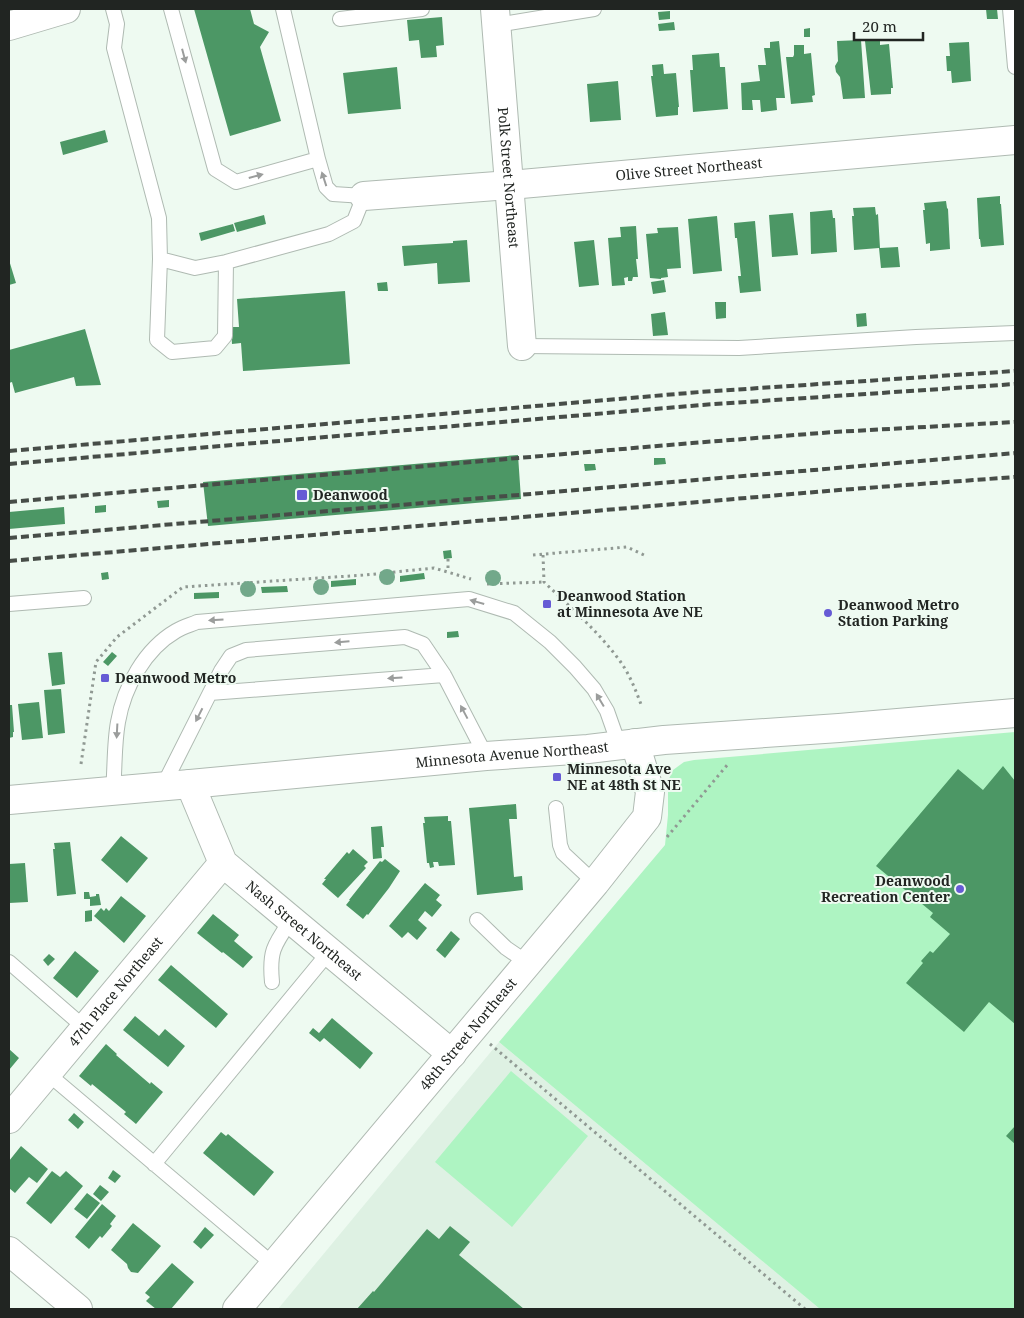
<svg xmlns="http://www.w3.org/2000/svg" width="1024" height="1318" viewBox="0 0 1024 1318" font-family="'Noto Serif',serif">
	<rect width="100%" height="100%" fill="#eefaf1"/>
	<path fill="#def1e3" d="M499 1042 820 1309H278Z"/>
	<path fill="#aef4c2" d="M1015 732V1308L1014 1309H820L499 1042 665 845 668 815V781L673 770 684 762 694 760Z
		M511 1071 588 1136 512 1227 435 1162Z"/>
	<path fill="#4c9765" d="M194 9H250L254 24 269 32 260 47 281 121 230 136Z
		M986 9H997L998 19H987Z
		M670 11V19L659 20 658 12Z
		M442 17 444 45 436 46 437 57 421 58 419 40 409 41 407 20Z
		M674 22 675 30 659 31 658 24Z
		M810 28V37H804V29Z
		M880 39V45L889 44 893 88H891V94L871 95 865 41Z
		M861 40 865 98 843 99 840 77 836 72 835 66 838 61 837 41Z
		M779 41 785 98H776L777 110 761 112 760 100H752L753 110H742L741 83 760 81 758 65H766L764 48H770V42Z
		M969 42 971 81 952 83 951 71H947L946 56H950L949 43Z
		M794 45H804V54L811 53 815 95 812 96 813 102 791 104 786 57H793L794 55Z
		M719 53 720 67H725L728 109 693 112 690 70H693L692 55Z
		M663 64 664 74 676 73 679 107H678V115L656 117 651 76H653L652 65Z
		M397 67 401 109 348 114 343 73Z
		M618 81 621 120 590 122 587 84Z
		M105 130 108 142 63 155 60 142Z
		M1000 196V204H1001L1004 245 981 247 980 239H979L977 198Z
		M946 201 947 208 948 209 950 249 930 251V243L926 244 923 210H925L924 203Z
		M875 207 876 215 878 214 880 248 898 247 900 267 881 268 879 248 854 250 852 216H854L853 208Z
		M832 210 833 218H835L837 252 811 254 810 212Z
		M793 213 798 255 772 257 769 215Z
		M264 215 266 224 237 232 234 223Z
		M717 216 722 271 693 274 688 219Z
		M755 221 761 291 740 293 738 276H741L737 238H735L734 223Z
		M233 224 235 231 201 241 199 233Z
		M636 226 638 259H636L638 277H633L632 281H628V277L624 278 625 285 612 286 608 238 621 237 620 227Z
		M678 227 681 268 667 269 668 277 661 278V279L650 278 646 234 658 233 657 228Z
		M467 240 470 282 438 284 437 263 404 266 402 246 453 243V241Z
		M594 240 599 285 579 287 574 242Z
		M9 260 16 283 9 285Z
		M664 280 666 292 653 294 651 282Z
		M387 282 388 291H378L377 283Z
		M345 291 350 364 243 371 241 343 232 344 231 327H239L237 299Z
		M715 302H726V318L716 319Z
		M665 312 668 335 653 336 651 314Z
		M866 313 867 326 857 327 856 314Z
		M85 329 101 385 76 386 74 377 15 393 12 382 9 383V350Z
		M518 455 521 499 208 526 203 482Z
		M654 458H665L666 464 654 465Z
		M584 464H595L596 470 585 471Z
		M169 500V507L158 508 157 501Z
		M106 505V512L95 513V506Z
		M64 507 65 524 9 529V512Z
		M451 550 452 558 444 559 443 551Z
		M108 572 109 579 102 580 101 573Z
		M424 573 425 579 400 582V576Z
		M356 579V585L331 587V581Z
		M287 586 288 592 262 593 261 587Z
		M219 592V598L194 599V593Z
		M458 631 459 637 447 638V632Z
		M62 652 65 684 52 686 48 653Z
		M112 652 117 656 108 666 103 662Z
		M61 689 65 733 48 735 44 690Z
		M39 702 43 738 22 740 18 704Z
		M9 705H12L14 732H13V737L9 738Z
		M1003 766 1015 781V1024L989 1002 964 1032 906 983 923 963 921 961 930 951 933 953 950 934 930 917 933 913 876 866 958 769 983 790Z
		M516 804 517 819H509L514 877 522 876 523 890 477 895 469 808Z
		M448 816V821H451L455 865 439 866 438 862H433L434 867 430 868 429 863H427L423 823H425L424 817Z
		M382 826 384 847H381L382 858 373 859 371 827Z
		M121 836 148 858 127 883 101 860Z
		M70 842 76 894 57 896 53 849H55L54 843Z
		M353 849 368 862 364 866 366 868 338 898 322 884 326 879H324L347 852 349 854Z
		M385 859 400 871 389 888 368 915 367 914 363 919 346 905 350 900H349L380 861 382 862Z
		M25 863 28 902 9 903V864Z
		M425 883 440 895 436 900 442 905 432 917 425 911 418 920 427 928 417 940 408 932 402 938 389 926Z
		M84 892H89L90 897 96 896V894H99L101 905 90 906V899H84Z
		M121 896 146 916 124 943 94 916 101 908 104 911 106 908 109 911Z
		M92 910V921L85 922V911Z
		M213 914 239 935 234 941 253 957 243 968 223 952 222 953 197 933Z
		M451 931 460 939 445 958 436 950Z
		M75 951 99 971 77 998 53 978Z
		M49 954 55 959 48 966 43 960Z
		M171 965 228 1014 216 1028 158 980Z
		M135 1016 159 1036 165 1029 185 1046 168 1067 123 1030Z
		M332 1018 373 1053 360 1069 324 1038 320 1042 309 1033 313 1028 319 1033Z
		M106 1044 117 1054 116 1055 150 1084 151 1082 163 1092 136 1124 124 1114 126 1112 92 1084 91 1086 79 1076Z
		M9 1049 19 1058 9 1070Z
		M74 1113 84 1122 78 1129 68 1120Z
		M1015 1126V1144L1006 1136Z
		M221 1132 226 1136 228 1134 274 1172 254 1196 203 1153Z
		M21 1146 48 1169 37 1183 29 1177 15 1193 9 1188V1161Z
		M113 1170 121 1176 115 1183 108 1178Z
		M52 1171 60 1177 66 1171 83 1186 51 1224 26 1203Z
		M100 1185 109 1192 101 1201 93 1194Z
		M87 1193 100 1203 87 1219 74 1209Z
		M102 1204 116 1216 110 1224 112 1226 102 1238 100 1236 89 1249 75 1237Z
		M133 1223 161 1246 138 1273 131 1272 128 1268 127 1264 111 1250Z
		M450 1226 470 1242 459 1255 524 1309H357L373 1291 374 1292 427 1229 439 1239Z
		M205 1227 214 1235 201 1249 193 1242Z
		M172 1263 194 1282 171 1309H156L146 1301 150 1297 145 1293Z"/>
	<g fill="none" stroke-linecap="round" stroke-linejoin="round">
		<g stroke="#afbab2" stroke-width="16">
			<path id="lane" d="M113 9 117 24 114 48 159 218 160 259 195 268 226 262 329 234 354 221 364 196 333 194 326 187 318 159 283 9
				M171 9 215 169 236 182 318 159
				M1010 9 1015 67
				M340 19 422 9
				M497 25 594 9
				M160 259 157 340 172 352 215 348 225 336 226 262
				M522 346 739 348 916 337 1015 333
				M9 604 84 598
				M210 693 444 675
				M163 786 221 671 231 656 246 650 405 637 423 644 444 675 486 756
				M113 791C115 768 114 744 118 722 124 687 145 649 176 631 183 627 190 625 197 622L469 599 514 613 550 642 575 667 594 689 607 711 619 745
				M556 808 560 845 563 853 595 883
				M477 920 506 948 528 963
				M9 962 85 1028
				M272 982C269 951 274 945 291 920
				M47 1073 274 1265
				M154 1164 329 952"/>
		</g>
		<g stroke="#afbab2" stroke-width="30">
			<g id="street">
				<path id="s1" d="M495 9 522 346"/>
				<path id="s2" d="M364 196 510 185 1015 140"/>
				<path id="s3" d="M190 784 223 863 452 1054"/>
				<path id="s4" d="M9 800 190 784 486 756 588 749 664 740 839 728 1015 713"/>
				<path id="s5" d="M9 1119 223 863"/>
				<path d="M9 1251 78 1309"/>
				<path id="s6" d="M237 1309 595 883 647 817 650 792 635 743"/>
			</g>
		</g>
		<g stroke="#afbab2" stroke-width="30">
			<path id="secondary" d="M9 26 66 9"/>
		</g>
		<path stroke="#909993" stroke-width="3" stroke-dasharray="2.5 4" stroke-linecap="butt" d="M533 555 627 547 646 556
			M543 555 544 582C570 607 598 631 620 661 630 675 636 691 642 707
			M448 559V572
			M487 584 544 582
			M81 764 96 662 117 637 183 587 365 575 434 568 471 579
			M667 837 728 764
			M490 1044 805 1309"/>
		<use href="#lane" stroke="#fff" stroke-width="14"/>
		<use href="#street" stroke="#fff" stroke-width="28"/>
		<use href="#secondary" stroke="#fff" stroke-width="28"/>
		<path stroke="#474d48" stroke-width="4" stroke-dasharray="8 4" stroke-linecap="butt" d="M9 451 700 392 1015 371
			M9 464 701 405 1015 384
			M9 502 692 443 834 432 1015 422
			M9 538 1015 453
			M9 561 839 490 1015 477"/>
	</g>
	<g fill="#72a88a">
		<circle cx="387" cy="577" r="8"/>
		<circle cx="493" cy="578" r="8"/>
		<circle cx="321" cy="587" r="8"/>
		<circle cx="248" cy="589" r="8"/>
	</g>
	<defs><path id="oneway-solid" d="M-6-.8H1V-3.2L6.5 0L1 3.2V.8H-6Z" transform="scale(1.25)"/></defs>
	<g fill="#9b9d9c">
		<use href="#oneway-solid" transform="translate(184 56) rotate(75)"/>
		<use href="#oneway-solid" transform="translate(256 176) rotate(-15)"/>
		<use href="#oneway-solid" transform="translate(324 179) rotate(-108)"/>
		<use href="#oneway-solid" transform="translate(477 602) rotate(-164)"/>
		<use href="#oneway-solid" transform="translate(216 620) rotate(176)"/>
		<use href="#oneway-solid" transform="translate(342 642) rotate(175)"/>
		<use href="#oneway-solid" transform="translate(395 678) rotate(176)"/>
		<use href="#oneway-solid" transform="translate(600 700) rotate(-121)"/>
		<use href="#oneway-solid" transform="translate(464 712) rotate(-118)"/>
		<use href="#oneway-solid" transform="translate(199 715) rotate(117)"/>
		<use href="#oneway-solid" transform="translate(117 731) rotate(93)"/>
	</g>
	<g fill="#665bd5" stroke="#eefaf1" stroke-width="2">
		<rect x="296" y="489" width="12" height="12" rx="2.5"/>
		<rect x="542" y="599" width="10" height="10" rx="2.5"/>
		<circle cx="828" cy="613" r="5"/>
		<rect x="100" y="673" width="10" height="10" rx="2.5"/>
		<rect x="552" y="772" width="10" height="10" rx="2.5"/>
		<circle cx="960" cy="889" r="5"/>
	</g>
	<g text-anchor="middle" stroke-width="4" stroke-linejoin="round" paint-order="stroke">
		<g font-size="14" fill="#212522" stroke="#eefaf1">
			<text dy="5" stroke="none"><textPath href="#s2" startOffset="326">Olive Street Northeast</textPath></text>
			<text dy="5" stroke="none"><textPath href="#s1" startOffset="169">Polk Street Northeast</textPath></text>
			<text dy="5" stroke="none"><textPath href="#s4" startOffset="505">Minnesota Avenue Northeast</textPath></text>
			<text dy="5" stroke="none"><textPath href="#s3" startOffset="191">Nash Street Northeast</textPath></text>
			<text dy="5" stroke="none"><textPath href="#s5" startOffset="166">47th Place Northeast</textPath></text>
			<text dy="5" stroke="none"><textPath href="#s6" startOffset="359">48th Street Northeast</textPath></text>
		</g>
		<g font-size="14" font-weight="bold" fill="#212522" stroke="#eefaf1" text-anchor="start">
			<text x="313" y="500">Deanwood</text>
			<text x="557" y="601">Deanwood Station<tspan x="557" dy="16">at Minnesota Ave NE</tspan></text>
			<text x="838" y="610">Deanwood Metro<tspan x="838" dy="16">Station Parking</tspan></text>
			<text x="115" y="683">Deanwood Metro</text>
			<text x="567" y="774">Minnesota Ave<tspan x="567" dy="16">NE at 48th St NE</tspan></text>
			<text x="950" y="886" text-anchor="end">Deanwood<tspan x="950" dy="16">Recreation Center</tspan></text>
		</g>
	</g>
	<rect width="1024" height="1318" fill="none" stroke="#212522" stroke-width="20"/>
	<path d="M854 32v8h69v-8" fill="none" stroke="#212522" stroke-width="2.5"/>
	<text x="862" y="32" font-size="15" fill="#212522" stroke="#eefaf1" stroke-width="4" paint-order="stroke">20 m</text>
</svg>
